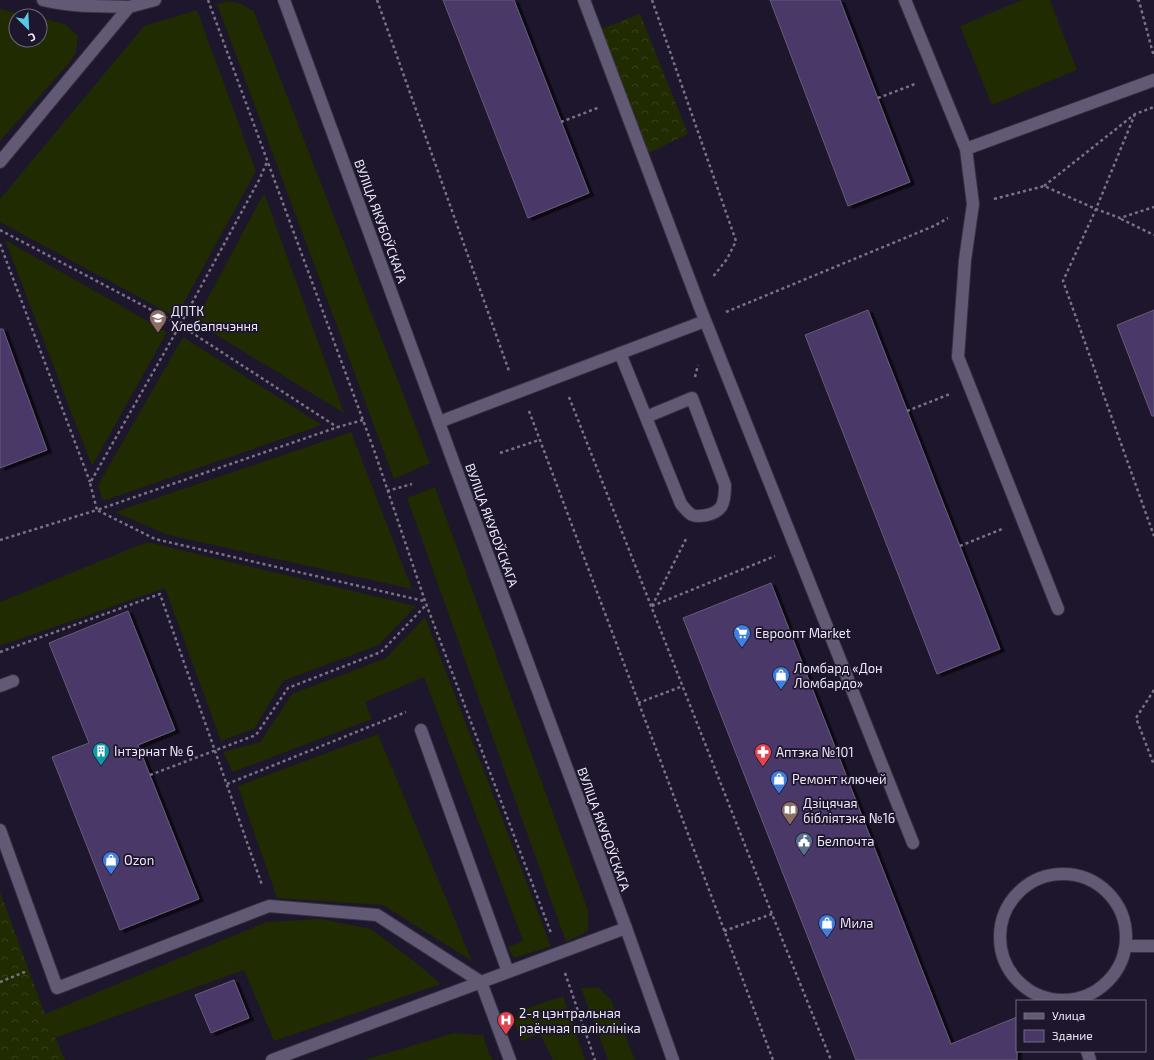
<svg xmlns="http://www.w3.org/2000/svg" width="1154" height="1060" viewBox="0 0 1154 1060" font-family="'Exo 2',sans-serif">
	<defs>
		<pattern id="forest-crowns" width="20" height="18" patternUnits="userSpaceOnUse"><rect width="20" height="18" fill="#202b01"/><path d="M2 6a3 3 0 1 1 6 0M12 15a3 3 0 1 1 6 0" fill="none" stroke="#36401a"/></pattern>
		<filter id="shadow"><feDropShadow dx="4.5" dy="2.5" stdDeviation="0" flood-color="#0009"/></filter>
	</defs>
	<rect width="100%" height="100%" fill="#1d162c"/>
	<path fill="#202b01" d="M1022 0H1050L1077 70 992 105 960 26Z
		M228 1 239 3 254 11 430 463 394 479 217 4Z
		M0 9 29 16H16V40H40V18L65 24 78 36 76 53 69 63 0 141Z
		M197 10 256 171 176 317 0 222V199L144 26Z
		M264 193 344 413 195 322Z
		M5 240 167 332 92 466Z
		M183 337 322 425 103 501 98 485Z
		M351 432 412 589 168 535 115 512Z
		M435 487 588 910V931L566 942 407 498Z
		M147 542 416 606 379 645 283 681 254 729 221 741 165 588 0 646V602Z
		M425 617 551 946 514 958 508 947 523 941 424 677 365 702 372 719 233 772 223 752 260 742 292 694 386 658Z
		M378 734 472 961 383 905 277 898 238 786Z
		M321 919 371 929 415 962 441 984 274 1041 244 970 55 1038 45 1014 266 922Z
		M598 987 611 1000 635 1060H608L581 988Z
		M563 996 585 1060H553L540 1034 521 1041 515 1023 519 1011Z
		M454 1033 483 1035 489 1054 493 1060H364Z"/>
	<path fill="url(#forest-crowns)" d="M640 14 688 134 647 154 596 31Z
		M0 892 45 1014 65 1060H0Z"/>
	<path fill="#483768" stroke="#655d78" filter="url(#shadow)" d="M443 0H514L589 193 528 218Z
		M770 0H840L910 182 848 206Z
		M868 310 1000 649 937 674 805 335Z
		M1154 310V416H1152L1117 325Z
		M0 329H3L47 450 0 468Z
		M771 583 951 1044 1017 1017V1060H856L683 618Z
		M128 611 175 730 138 745 199 899 120 930 52 757 89 743 49 643Z
		M234 980 249 1018 211 1033 195 995Z"/>
	<g fill="none" stroke-linecap="round" stroke-linejoin="round">
		<g stroke="#363142" stroke-width="14">
			<path id="service" d="M43 0C70 7 101 6 129 7
				M584 0 699 305 913 843
				M905 0 966 149 973 204 965 260 958 357 1058 609
				M966 149 1154 80
				M0 162 129 7 155 0
				M620 353 681 504C690 515 692 518 707 515 712 514 718 511 721 507 725 501 725 492 725 485L692 398 646 417
				M439 422 705 321
				M0 686 13 681
				M421 730 508 972
				M0 830 57 988 269 906 377 915 481 982 510 1060
				M1000 937a63 63 0 1 1 126 0a63 63 0 1 1-126 0Z
				M1126 946H1154
				M1087 1051 1090 1060
				M272 1060 626 928"/>
		</g>
		<g stroke="#363142" stroke-width="14">
			<path id="secondary" d="M284 0 456 469 626 928 673 1060"/>
		</g>
		<path stroke="#797386" stroke-width="2.5" stroke-dasharray="3 3" stroke-linecap="butt" d="M208 0 374 450 425 601 551 933
			M377 0 509 371
			M652 0 736 241 727 259 712 278
			M1137 0 1139 1 1154 57
			M878 98 915 84
			M1135 114 1096 209 1120 218 1154 207
			M561 122 600 107
			M1044 186 1135 114 1154 107
			M994 199 1044 186 1096 209 1063 281 1154 536
			M1121 219 1154 235
			M0 230 180 325 337 427
			M0 244 90 482
			M726 312 934 226 948 218
			M695 377 698 365
			M569 397 772 914 831 1060
			M529 411 773 1060
			M907 411 950 394
			M363 420 338 427 97 510 155 539 424 601
			M500 453 539 440
			M387 491 412 484
			M0 540 97 510 90 483 180 325 259 180 267 162
			M960 546 1002 529
			M652 606 775 556
			M652 606 687 537
			M0 652 160 594 262 885
			M1154 690 1136 718 1154 765
			M638 703 683 686
			M150 775 256 735 288 688 381 652 426 605
			M227 784 406 712
			M724 931 772 914
			M565 973 595 1060
			M0 982 27 971"/>
		<use href="#service" stroke="#625a75" stroke-width="12"/>
		<use href="#secondary" stroke="#625a75" stroke-width="12"/>
	</g>
	<defs>
		<g id="university-pin" transform="scale(0.9)"><path d="M0 17L-7.5 6A9.5 9.5 0 1 1 7.5 6Z" fill="#8d6e63" stroke="#1d162c"/><path d="M0-5L7-2L0 1L-7-2ZM-4 1L0 2.5L4 1V4Q0 6-4 4Z" fill="#fff"/></g>
		<g id="supermarket-pin" transform="scale(0.9)"><path d="M0 17L-7.5 6A9.5 9.5 0 1 1 7.5 6Z" fill="#3f7fe0" stroke="#1d162c"/><path d="M-6-5.5h2.5l.6 2H6L4.5 2H-2.5L-4.4-4H-6ZM-1.5 3.2a1.3 1.3 0 1 0 .1 0ZM3 3.2a1.3 1.3 0 1 0 .1 0Z" fill="#fff"/></g>
		<g id="shop-pin" transform="scale(0.9)"><path d="M0 17L-7.5 6A9.5 9.5 0 1 1 7.5 6Z" fill="#3f7fe0" stroke="#1d162c"/><path d="M-5-2.5h2.3a2.7 3.5 0 0 1 5.4 0H5L5.5 6h-11ZM-1.5-2.5h3a1.5 2.3 0 0 0-3 0Z" fill="#fff"/></g>
		<g id="building-pin" transform="scale(0.9)"><path d="M0 17L-7.5 6A9.5 9.5 0 1 1 7.5 6Z" fill="#0f9aa8" stroke="#1d162c"/><path d="M-4-6H4V6H1V3H-1V6H-4ZM-2.5-4.3h1.7v1.8h-1.7ZM.8-4.3h1.7v1.8H.8ZM-2.5-1h1.7V.8h-1.7ZM.8-1h1.7V.8H.8Z" fill="#fff"/></g>
		<g id="pharmacy-pin" transform="scale(0.9)"><path d="M0 17L-7.5 6A9.5 9.5 0 1 1 7.5 6Z" fill="#e0444e" stroke="#1d162c"/><path d="M-2-6h4v4h4v4h-4v4h-4v-4h-4v-4h4Z" fill="#fff"/></g>
		<g id="library-pin" transform="scale(0.9)"><path d="M0 17L-7.5 6A9.5 9.5 0 1 1 7.5 6Z" fill="#8d6e63" stroke="#1d162c"/><path d="M-6-4Q-3-5.5-.7-3.5V5Q-3 3-6 4ZM6-4Q3-5.5 .7-3.5V5Q3 3 6 4Z" fill="#fff"/></g>
		<g id="civic-pin" transform="scale(0.9)"><path d="M0 17L-7.5 6A9.5 9.5 0 1 1 7.5 6Z" fill="#5c6f8a" stroke="#1d162c"/><path d="M-.6-6.5H3V-4.5H.6V-3L4-1V1h2V6H-6V1h2V-1L-.6-3ZM-1.2 2.5V6h2.4V2.5Z" fill="#fff"/></g>
		<g id="hospital-pin" transform="scale(0.9)"><path d="M0 17L-7.5 6A9.5 9.5 0 1 1 7.5 6Z" fill="#e0444e" stroke="#1d162c"/><path d="M-5-5h3v3.5h4V-5h3V5h-3V1.5h-4V5h-3Z" fill="#fff"/></g>
	</defs>
	<g fill-rule="evenodd">
		<use href="#university-pin" x="158" y="318"/>
		<use href="#supermarket-pin" x="742" y="633"/>
		<use href="#shop-pin" x="781" y="675"/>
		<use href="#building-pin" x="101" y="751"/>
		<use href="#pharmacy-pin" x="763" y="752"/>
		<use href="#shop-pin" x="779" y="779"/>
		<use href="#library-pin" x="790" y="810"/>
		<use href="#civic-pin" x="804" y="841"/>
		<use href="#shop-pin" x="111" y="860"/>
		<use href="#shop-pin" x="827" y="923"/>
		<use href="#hospital-pin" x="506" y="1020"/>
	</g>
	<g text-anchor="middle" stroke-width="3.5" stroke-linejoin="round" paint-order="stroke">
		<g font-size="13" fill="#ece8f8" stroke="#1d162c">
			<text transform="translate(381 221) rotate(70)" y="5">ВУЛІЦА ЯКУБОЎСКАГА</text>
			<text transform="translate(492 525) rotate(70)" y="5">ВУЛІЦА ЯКУБОЎСКАГА</text>
			<text transform="translate(604 829) rotate(70)" y="5">ВУЛІЦА ЯКУБОЎСКАГА</text>
		</g>
		<g font-size="13" fill="#ece8f8" stroke="#1d162c" text-anchor="start">
			<text x="171" y="316">ДПТК<tspan x="171" dy="15">Хлебапячэння</tspan></text>
			<text x="755" y="638">Евроопт Market</text>
			<text x="794" y="673">Ломбард «Дон<tspan x="794" dy="15">Ломбардо»</tspan></text>
			<text x="114" y="756">Інтэрнат № 6</text>
			<text x="776" y="757">Аптэка №101</text>
			<text x="792" y="784">Ремонт ключей</text>
			<text x="803" y="808">Дзіцячая<tspan x="803" dy="15">бібліятэка №16</tspan></text>
			<text x="817" y="846">Белпочта</text>
			<text x="124" y="865">Ozon</text>
			<text x="840" y="928">Мила</text>
			<text x="519" y="1018">2-я цэнтральная<tspan x="519" dy="15">раённая паліклініка</tspan></text>
		</g>
	</g>
	<rect x="1016" y="1000" width="130" height="52" fill="#1d162c" stroke="#706a7e"/>
	<rect x="1024" y="1013" width="20" height="6" fill="#625a75" stroke="#706a7e"/>
	<text x="1052" y="1020" font-size="12" fill="#ece8f8">Улица</text>
	<rect x="1024" y="1030" width="20" height="12" fill="#483768" stroke="#706a7e"/>
	<text x="1052" y="1040" font-size="12" fill="#ece8f8">Здание</text>
	<g transform="translate(28 28) rotate(156)"><circle r="19" fill="#1d162c" stroke="#706a7e"/>
	<path d="M0-3L7 15L0 10L-7 15Z" fill="#59c8e4"/>
	<text y="-6" font-size="11" font-weight="bold" text-anchor="middle" fill="#ece8f8">С</text>
	</g>
</svg>
